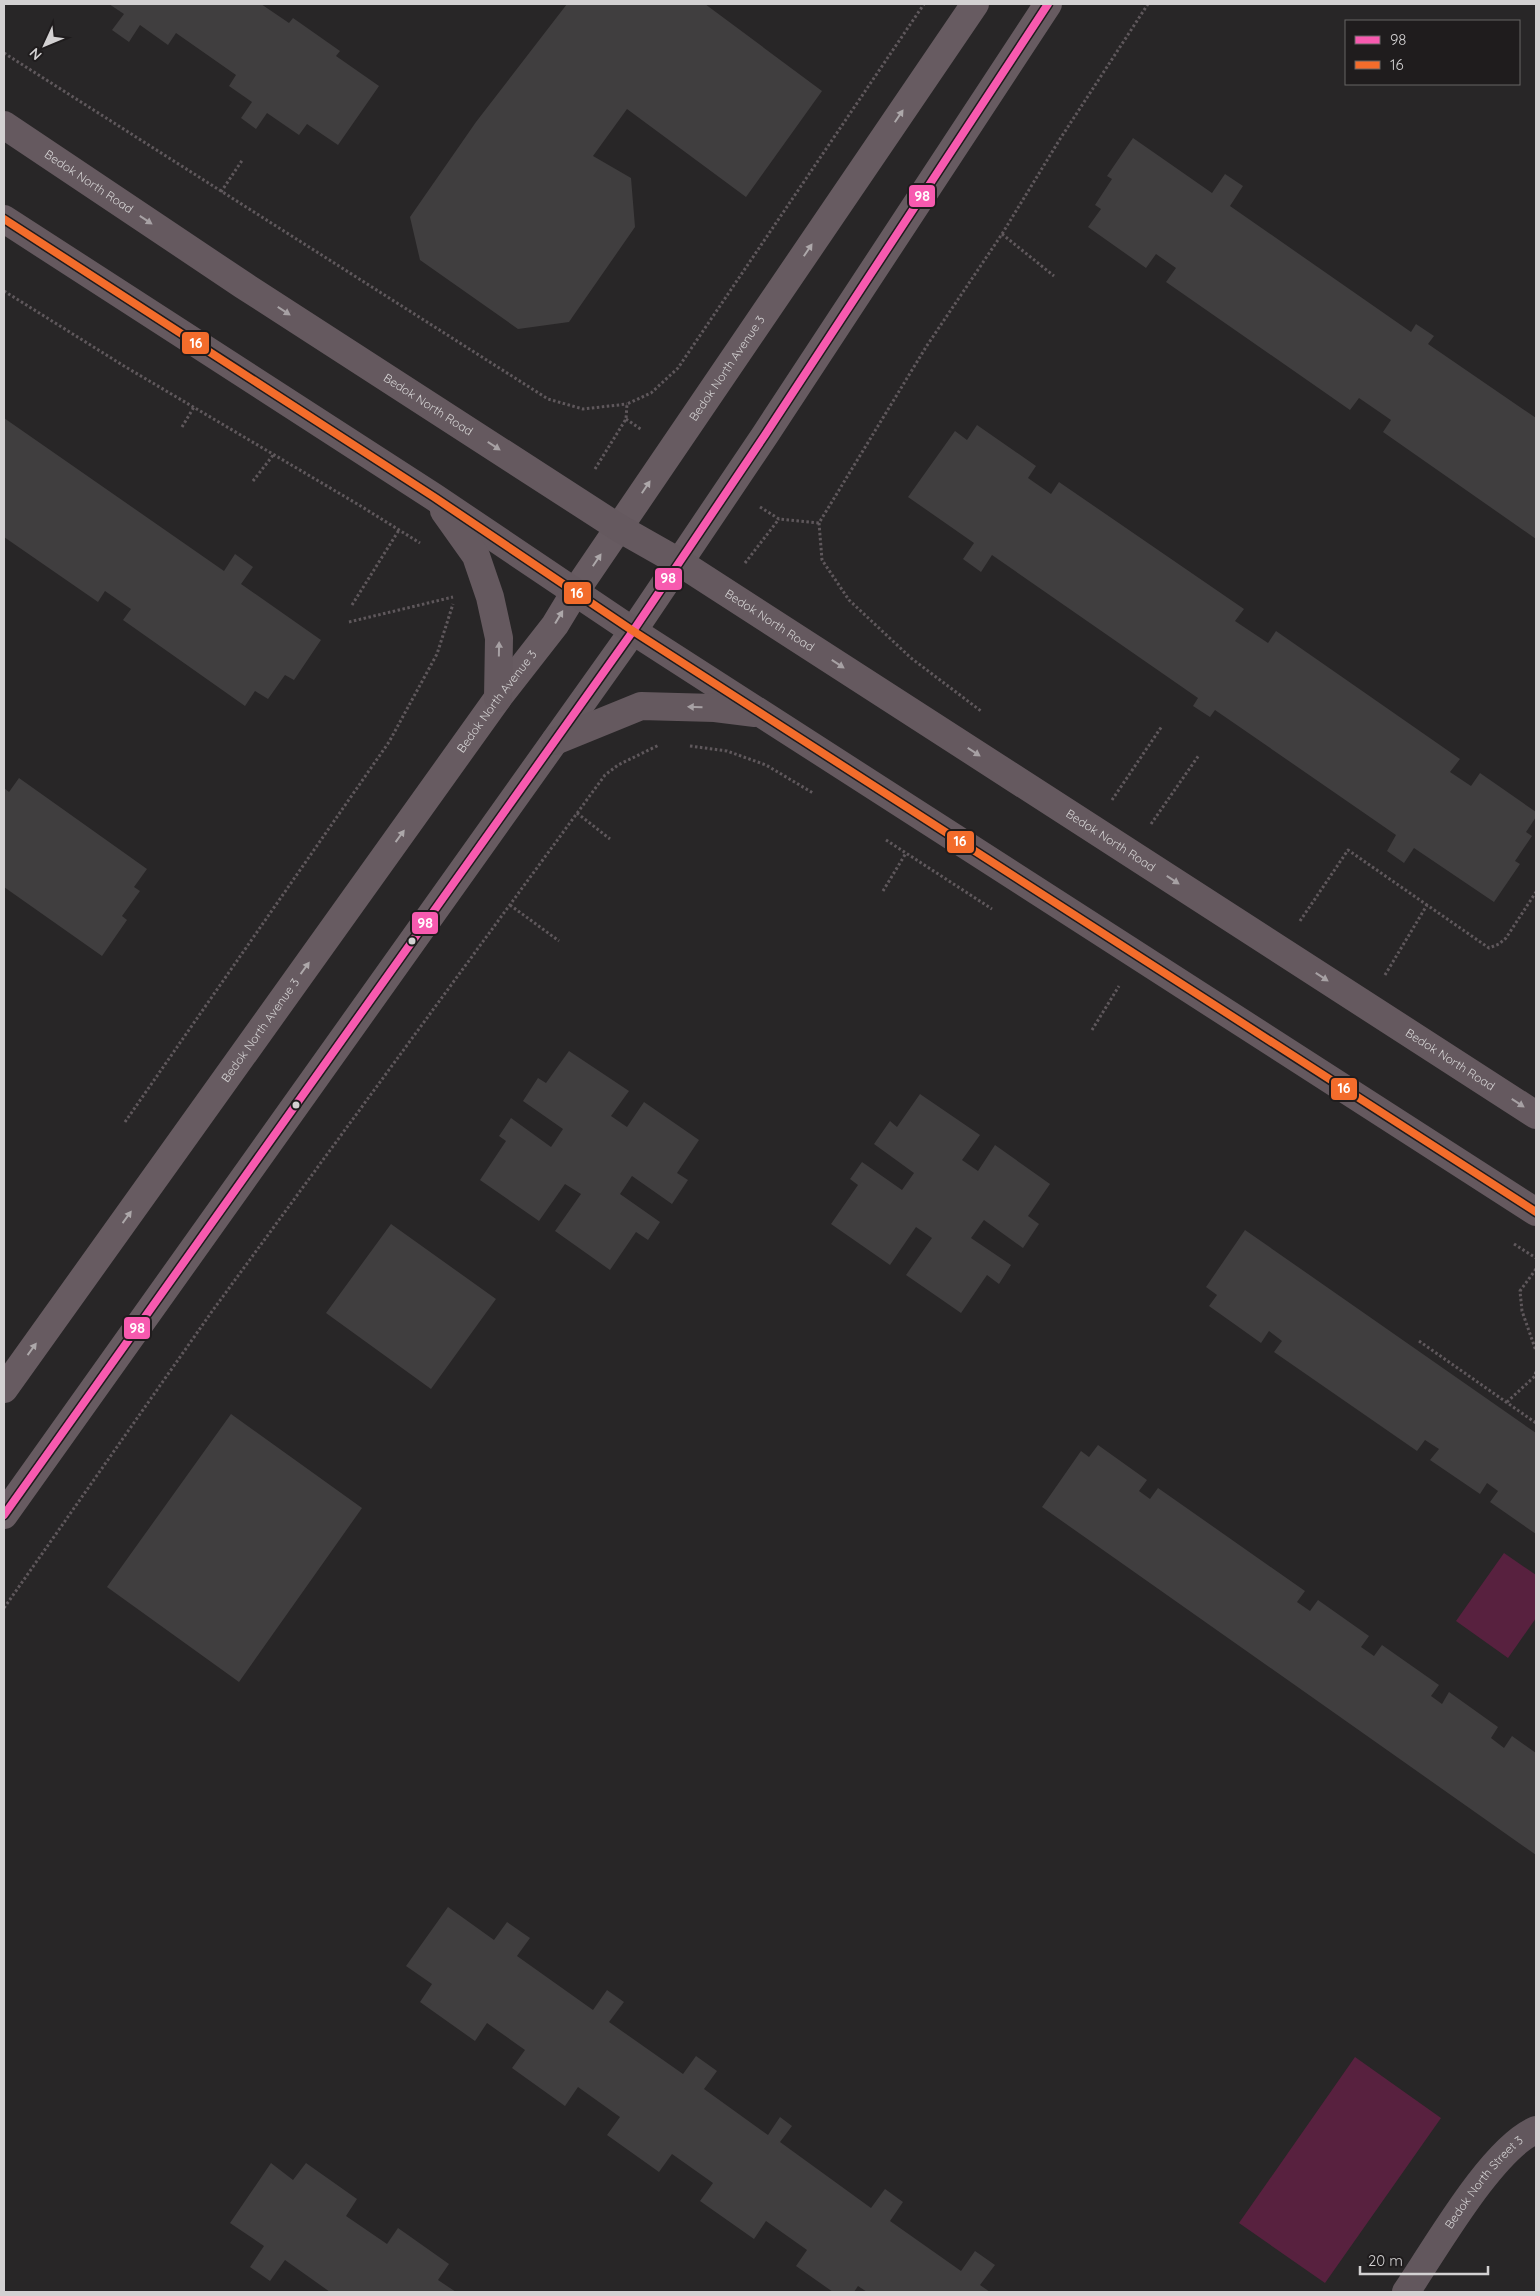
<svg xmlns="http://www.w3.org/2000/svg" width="1540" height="2296" viewBox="0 0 1540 2296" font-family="Quicksand,sans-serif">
	<rect width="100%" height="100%" fill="#282627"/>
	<path fill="#58213f" d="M1504 1553 1536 1575V1618L1508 1658 1456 1621Z
		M1355 2057 1441 2118 1325 2283 1239 2223Z"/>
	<path fill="#403e3f" d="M109 4H261L289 23 293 18 340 51 336 56 379 86 338 145 307 124 299 135 267 113 256 129 241 118 252 102 229 86 236 75 176 33 168 45 140 25 129 42 112 30 124 14Z
		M567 4H705L822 91 746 197 627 109 593 156 631 178 635 227 569 322 518 329 420 260 410 217 476 122Z
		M1133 138 1212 193 1225 174 1243 186 1230 206 1411 332 1416 324 1434 336 1428 344 1536 418V539L1383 432 1391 420 1359 398 1350 410 1166 282 1176 268 1156 254 1146 268 1088 227 1101 209 1095 205 1112 179 1107 176Z
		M4 418 224 571 235 554 253 567 241 584 321 640 294 680 285 675 268 699 255 691 245 706 123 620 131 609 105 591 98 602 4 537Z
		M977 425 1036 466 1028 478 1051 494 1059 482 1244 609 1235 621 1268 643 1276 631 1460 759 1450 772 1471 786 1480 773 1536 812V817L1526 832 1532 836 1515 861 1520 864 1494 902 1414 848 1404 863 1387 851 1396 835 1215 710 1210 717 1193 706 1198 698 992 555 981 572 963 559 974 543 908 497 955 431 967 440Z
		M19 778 147 869 134 887 140 891 122 916 127 920 102 956 4 887V788L9 792Z
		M569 1051 629 1091 611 1116 627 1127 644 1102 699 1140 677 1173 688 1180 672 1204 632 1176 620 1194 660 1222 648 1240 636 1232 610 1270 555 1231 581 1194 565 1184 539 1221 480 1180 506 1141 499 1136 511 1118 551 1147 563 1129 523 1101 538 1078 546 1083Z
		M920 1094 980 1135 962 1160 978 1171 995 1145 1050 1184 1028 1216 1039 1224 1023 1248 984 1220 971 1238 1011 1265 999 1284 987 1275 961 1313 906 1275 932 1238 916 1227 890 1265 831 1224 858 1185 850 1179 862 1162 902 1190 914 1173 874 1144 890 1121 897 1127Z
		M391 1224 496 1299 431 1389 326 1313Z
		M1245 1230 1536 1433V1534L1490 1502 1498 1491 1487 1483 1480 1494 1430 1460 1439 1449 1425 1440 1417 1451 1274 1352 1282 1341 1269 1331 1261 1343 1209 1306 1217 1295 1206 1287Z
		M231 1414 362 1508 239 1682 107 1587Z
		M1098 1445 1147 1480 1139 1491 1150 1499 1158 1488 1305 1591 1297 1602 1310 1611 1318 1600 1369 1636 1361 1647 1374 1656 1382 1645 1439 1685 1431 1696 1442 1704 1449 1692 1498 1727 1491 1738 1504 1748 1512 1736 1536 1753V1855L1042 1507 1081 1451 1089 1457Z
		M448 1907 494 1940 507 1922 530 1938 517 1956 593 2010 607 1990 624 2002 609 2022 683 2074 696 2056 717 2071 704 2089 768 2135 780 2117 792 2126 780 2142 871 2208 885 2189 903 2202 890 2221 961 2271 975 2251 995 2265 980 2285 990 2292H867L858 2286 854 2292H833L796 2266 807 2250 766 2221 754 2239 700 2201 713 2183 672 2154 659 2172 607 2135 620 2117 578 2087 565 2106 512 2068 525 2050 487 2023 475 2041 420 2002 432 1984 406 1966Z
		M271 2163 293 2180 306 2163 357 2199 346 2216 387 2244 398 2228 449 2264 438 2280 456 2292H330L285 2260 270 2281 250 2267 264 2246 230 2223Z"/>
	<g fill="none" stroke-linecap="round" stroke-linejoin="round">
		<path stroke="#5f585c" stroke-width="3" stroke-dasharray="2.5 2.5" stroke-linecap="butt" d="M4 53 548 399 583 409 627 404
			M221 192 243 159
			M1002 234 1054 276
			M4 291 124 366 359 505 420 543
			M626 419 642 430
			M182 427 194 407
			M595 469 626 419 627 404 651 393 678 368 924 4
			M253 481 274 454
			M760 507 779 519 819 523 926 347 1002 234 1060 139 1148 4
			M819 523 822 560 849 600 911 658 981 711
			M745 563 779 519
			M352 605 399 530
			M349 622 453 597
			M690 746 727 751 766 765 813 793
			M1112 800 1162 726
			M577 813 610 839
			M1151 824 1199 755
			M886 840 992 909
			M883 891 906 853
			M510 905 559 941
			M1300 921 1348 850 1427 905
			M1385 975 1427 905 1489 948 1499 944 1506 938 1536 892
			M1092 1030 1119 986
			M125 1122 389 742 437 654 453 604
			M1514 1244 1536 1258
			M1536 1269 1520 1291 1522 1311 1536 1351
			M1419 1341 1536 1423
			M1507 1402 1535 1376 1536 1370
			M4 1608 213 1310 605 775 618 765 659 745"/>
		<path stroke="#62575d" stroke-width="28" id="s1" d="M1406 2292C1434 2251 1492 2148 1536 2130"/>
		<g stroke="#675b61" stroke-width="28">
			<path id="s2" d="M4 1389 498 698 555 625 575 592 975 4"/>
			<path d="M4 1515 633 631 765 435 1048 4"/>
		</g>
		<g stroke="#65595f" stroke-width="28">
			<path id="s3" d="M4 125 243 285 619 528 679 562 1536 1115"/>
			<path d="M4 219 434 497 633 631 1536 1212"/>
			<path d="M444 511 476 556 490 597 499 638 498 698"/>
			<path d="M555 741 641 706 715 708 755 713"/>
		</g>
		<g stroke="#1f1c1d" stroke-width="11">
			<path id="bus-1" d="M4 1515 633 631 765 435 1048 4"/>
		</g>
		<g stroke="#1f1c1d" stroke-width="11">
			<path id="bus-2" d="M4 219 434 497 633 631 1536 1212"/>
		</g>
		<use href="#bus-1" stroke="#f75aaf" stroke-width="8"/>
		<use href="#bus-2" stroke="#f36c2b" stroke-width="8"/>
	</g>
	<defs><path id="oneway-solid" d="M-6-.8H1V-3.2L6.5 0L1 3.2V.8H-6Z" transform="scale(1.25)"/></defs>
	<g fill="#ada8aa">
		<use href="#oneway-solid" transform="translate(899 116) rotate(-56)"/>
		<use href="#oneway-solid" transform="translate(808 250) rotate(-56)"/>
		<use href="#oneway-solid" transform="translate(646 487) rotate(-56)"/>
		<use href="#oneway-solid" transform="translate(597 560) rotate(-56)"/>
		<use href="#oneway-solid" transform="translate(559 617) rotate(-59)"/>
		<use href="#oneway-solid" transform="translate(400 836) rotate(-54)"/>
		<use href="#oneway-solid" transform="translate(305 968) rotate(-54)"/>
		<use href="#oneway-solid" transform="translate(127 1217) rotate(-54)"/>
		<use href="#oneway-solid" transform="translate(32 1349) rotate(-54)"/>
	</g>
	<g fill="#a7a1a4">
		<use href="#oneway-solid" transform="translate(146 220) rotate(34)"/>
		<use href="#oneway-solid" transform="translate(284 311) rotate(33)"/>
		<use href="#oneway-solid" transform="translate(494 446) rotate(33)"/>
		<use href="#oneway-solid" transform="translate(499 649) rotate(-89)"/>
		<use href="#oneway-solid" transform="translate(838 664) rotate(33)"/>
		<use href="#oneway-solid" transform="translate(695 707) rotate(-179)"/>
		<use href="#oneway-solid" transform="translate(974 752) rotate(33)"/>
		<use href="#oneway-solid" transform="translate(1173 880) rotate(33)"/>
		<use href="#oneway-solid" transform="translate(1322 977) rotate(33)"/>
		<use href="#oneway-solid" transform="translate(1518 1103) rotate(33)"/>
	</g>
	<g fill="#d3d1d2" stroke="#1f1c1d" stroke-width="2">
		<circle cx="412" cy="941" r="4.5"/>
		<circle cx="296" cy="1105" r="4.5"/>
	</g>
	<g text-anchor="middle" stroke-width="5" stroke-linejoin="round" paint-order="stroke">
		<g font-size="12" fill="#d3d1d2" stroke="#1f1c1d">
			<text dy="4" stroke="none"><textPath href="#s3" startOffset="102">Bedok North Road</textPath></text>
			<text dy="4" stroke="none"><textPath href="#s2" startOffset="1251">Bedok North Avenue 3</textPath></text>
			<text dy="4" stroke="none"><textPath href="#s3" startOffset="508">Bedok North Road</textPath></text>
			<text dy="4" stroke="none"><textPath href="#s3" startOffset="912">Bedok North Road</textPath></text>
			<text dy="4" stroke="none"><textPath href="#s2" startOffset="846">Bedok North Avenue 3</textPath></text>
			<text dy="4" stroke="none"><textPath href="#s3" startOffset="1318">Bedok North Road</textPath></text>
			<text dy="4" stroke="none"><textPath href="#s2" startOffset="441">Bedok North Avenue 3</textPath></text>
			<text dy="4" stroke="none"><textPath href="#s3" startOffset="1722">Bedok North Road</textPath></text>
			<text dy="4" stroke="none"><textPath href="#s1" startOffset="135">Bedok North Street 3</textPath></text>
		</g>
	</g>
	<g stroke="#1f1c1d" stroke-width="2">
		<rect x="908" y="184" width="28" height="24" rx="5" fill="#f75aaf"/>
		<rect x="181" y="331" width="29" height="24" rx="5" fill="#f36c2b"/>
		<rect x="654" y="567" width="29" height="24" rx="5" fill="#f75aaf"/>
		<rect x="563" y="581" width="29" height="24" rx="5" fill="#f36c2b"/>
		<rect x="946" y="830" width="29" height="24" rx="5" fill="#f36c2b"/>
		<rect x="411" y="911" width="28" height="24" rx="5" fill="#f75aaf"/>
		<rect x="1330" y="1077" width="28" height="24" rx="5" fill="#f36c2b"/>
		<rect x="123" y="1316" width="28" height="24" rx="5" fill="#f75aaf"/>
	</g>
	<g font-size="14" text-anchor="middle" font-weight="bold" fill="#fff">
		<text x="922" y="201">98</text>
		<text x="196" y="348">16</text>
		<text x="668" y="583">98</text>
		<text x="577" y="598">16</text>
		<text x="960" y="846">16</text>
		<text x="425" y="928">98</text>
		<text x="1344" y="1093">16</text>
		<text x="137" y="1333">98</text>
	</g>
	<rect width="1540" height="2296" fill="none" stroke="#d3d1d2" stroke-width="10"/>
	<rect x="1345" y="20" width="175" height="65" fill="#1f1c1d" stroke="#676465"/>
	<rect x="1355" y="36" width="25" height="8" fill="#f75aaf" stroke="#676465"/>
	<text x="1390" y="45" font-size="15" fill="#d3d1d2">98</text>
	<rect x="1355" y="61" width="25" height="8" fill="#f36c2b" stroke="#676465"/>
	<text x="1390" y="70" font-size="15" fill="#d3d1d2">16</text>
	<g transform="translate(45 45) rotate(226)" stroke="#1f1c1d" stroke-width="4" paint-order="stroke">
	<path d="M0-4L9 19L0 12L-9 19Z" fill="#d3d1d2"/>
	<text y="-8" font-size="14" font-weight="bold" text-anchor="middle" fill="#d3d1d2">N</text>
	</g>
	<path d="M1360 2266v8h128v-8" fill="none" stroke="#d3d1d2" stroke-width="2.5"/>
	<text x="1368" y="2266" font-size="15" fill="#d3d1d2" stroke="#1f1c1d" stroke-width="4" paint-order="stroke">20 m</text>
</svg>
